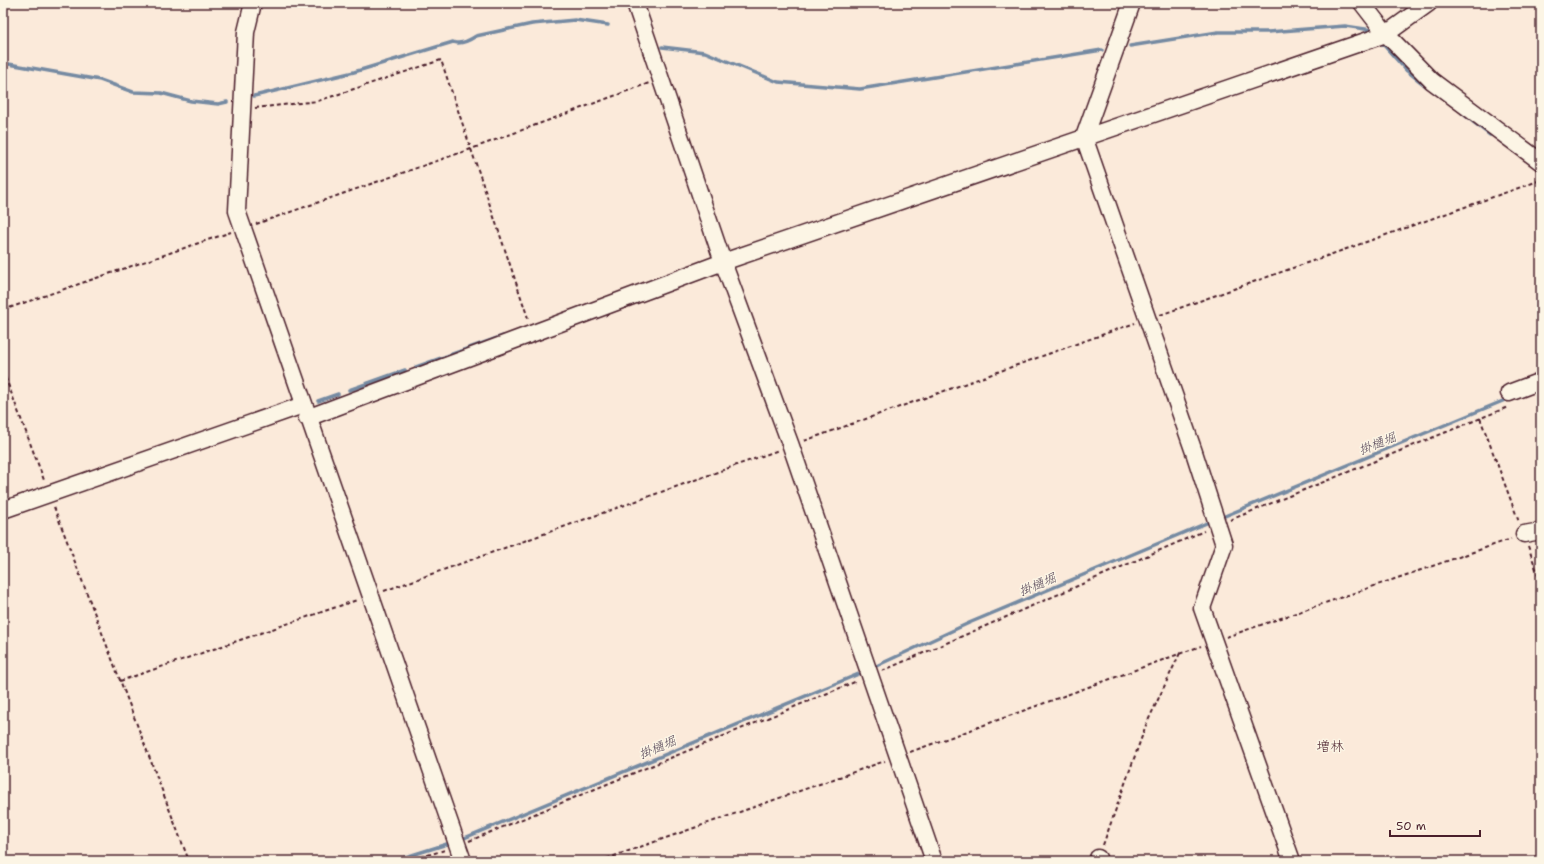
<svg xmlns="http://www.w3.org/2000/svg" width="1544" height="864" viewBox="0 0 1544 864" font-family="'Shantell Sans','Klee One',sans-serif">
	<rect width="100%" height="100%" fill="#fbeada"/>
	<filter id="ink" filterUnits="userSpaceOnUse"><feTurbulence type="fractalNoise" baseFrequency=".025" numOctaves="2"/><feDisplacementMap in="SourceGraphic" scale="8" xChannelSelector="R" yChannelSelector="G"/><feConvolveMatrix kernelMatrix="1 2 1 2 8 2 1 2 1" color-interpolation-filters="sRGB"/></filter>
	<g filter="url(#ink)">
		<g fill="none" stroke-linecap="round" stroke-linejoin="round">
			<path stroke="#758aa2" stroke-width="3.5" d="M1382 43 1407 71 1427 87
				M1130 46 1218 32H1268L1345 26 1372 30
				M662 47 705 52 778 82 860 89 1102 50
				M3 63 100 80 133 92 161 93 191 101 218 104 227 102
				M254 96 354 72 453 42C460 45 470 40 476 36L532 24 575 20 608 25
				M1462 113 1490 135
				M416 367 503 336
				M349 390 405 370
				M318 401 338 394
				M1220 518 1510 398
				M874 667 969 623 1209 522
				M462 839 861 673
				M393 861 447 844"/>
			<g stroke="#4a1f2b" stroke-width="19">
				<path id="minor" d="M253 3 246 32 237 211 463 861
					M635 3 723 262 791 446 934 861
					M1132 3 1084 137 1194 452 1224 545 1202 608 1292 861
					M1362 3 1386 34 1432 81 1541 162
					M1509 393 1541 381
					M307 418 723 262 1386 34 1429 3
					M3 510 303 405
					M1524 534 1541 531
					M1097 861 1098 858"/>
			</g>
			<path stroke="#4a1f2b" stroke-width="2" stroke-dasharray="4 3" stroke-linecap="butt" d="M255 108 318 101 441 60 529 321
				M256 224 471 149 649 83
				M3 310 231 232
				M1160 315 1541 180
				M3 371 44 480
				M1480 418 1519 522
				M804 441 1135 323
				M54 507 189 861
				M1230 520 1508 407
				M1528 546 1541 583
				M384 591 779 450
				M1226 637 1511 539
				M882 671 1204 531
				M120 681 357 600
				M910 752 1201 646
				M469 841 857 681
				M1103 845 1146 725 1180 653
				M407 861 445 850
				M600 861 885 761"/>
			<use href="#minor" stroke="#fcf5e5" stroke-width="16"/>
		</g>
	</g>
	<g text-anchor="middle" stroke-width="3" stroke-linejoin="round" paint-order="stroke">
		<g font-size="13" font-style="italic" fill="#5c4c5d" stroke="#fcf5e5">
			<text transform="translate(1377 443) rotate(-22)" y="5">掛樋堀</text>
			<text transform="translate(1037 584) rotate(-23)" y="5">掛樋堀</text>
			<text transform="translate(657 747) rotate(-23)" y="5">掛樋堀</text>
		</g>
		<g font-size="14" fill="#4a1f2b" stroke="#fcf5e5">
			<text x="1330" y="751">増林</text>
		</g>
	</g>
	<rect width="1544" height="864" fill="none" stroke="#fcf5e5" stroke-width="16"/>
	<rect x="8" y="8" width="1528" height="848" fill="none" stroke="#4a1f2b" stroke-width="1.5" filter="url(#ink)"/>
	<path d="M1390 830v6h90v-6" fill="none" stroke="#4a1f2b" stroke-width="2"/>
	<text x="1396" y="830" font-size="12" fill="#4a1f2b" stroke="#fcf5e5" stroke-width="3" paint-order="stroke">50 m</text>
</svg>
